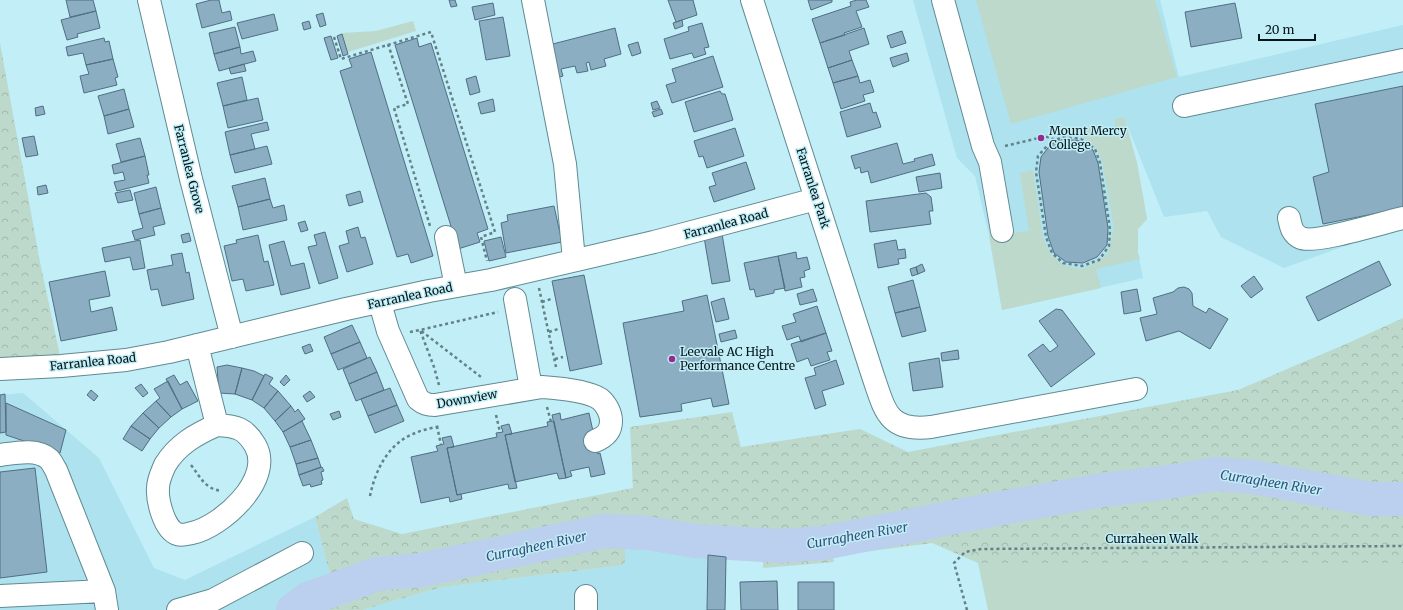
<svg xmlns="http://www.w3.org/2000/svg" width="1403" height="610" viewBox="0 0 1403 610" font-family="Merriweather,serif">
	<defs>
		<pattern id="forest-crowns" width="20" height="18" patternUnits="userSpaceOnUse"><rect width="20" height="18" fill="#bdd9cb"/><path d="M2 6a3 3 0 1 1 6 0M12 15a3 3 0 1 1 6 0" fill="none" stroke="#a1b9ae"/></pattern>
	</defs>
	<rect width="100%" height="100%" fill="#c1eef7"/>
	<path fill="#ade2ee" d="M913 0H1160L1179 77 1403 25V225L1284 268 1221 237 1207 211 1164 217 1126 122 1137 163 1147 219 1138 229V253L1143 278 1002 310 989 235 975 176 957 158Z
		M23 393 99 458 154 568 185 580 315 517 332 582 311 610H0V395Z
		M625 545 726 557 725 610H362L442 587 617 566Z"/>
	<path fill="#bdd9cb" d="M976 0H1155L1177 77 1011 124Z
		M413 21 416 31 348 52 342 33 376 31Z
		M1124 117 1137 163 1147 219 1138 229V253L1140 259 1096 269 1101 288 1002 310 989 235 1029 231 1020 173 1033 170 1043 238 1051 255 1065 266 1082 269 1094 264 1108 253 1114 228 1102 161 1096 148 1083 137 1073 136 1080 129 1099 124 1102 133 1115 130V119Z
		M978 563H1403V610H988Z"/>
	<path fill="url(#forest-crowns)" d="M0 43 40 262 60 356 0 359Z
		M1403 318V563H978L932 543 833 556 834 562 763 568V562L625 545V564L617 566 442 587 362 610H311L332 582 315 517 347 498 354 519 402 534 633 488 630 427 732 412 741 447 860 429 908 452 1238 390 1346 344Z"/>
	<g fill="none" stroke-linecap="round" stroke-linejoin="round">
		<path stroke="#bbcfee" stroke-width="34" d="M293 610 308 599 377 574 421 570 604 531 647 533 696 541 782 546 823 543 985 511 1103 490 1169 482 1216 474 1254 477 1370 499H1403"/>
	</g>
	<path fill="#8caec3" stroke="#4f6f82" d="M66 0H93L96 11 70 17Z
		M211 0H219L222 13 230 11 232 20 202 28 196 4Z
		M449 0H455L457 6 451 7Z
		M668 0H693L697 15 676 22Z
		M808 0H832V2L811 10Z
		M857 0H866L869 7 856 11 862 27 844 33 845 35 820 43 812 19 851 6 850 2Z
		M493 3 495 15 475 20 472 7Z
		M1235 3 1242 38 1191 47 1185 12Z
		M96 11 100 28 77 34 78 37 67 40 61 20Z
		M323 13 326 25 320 27 316 15Z
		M274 14 278 30 242 39 237 23Z
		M503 17 510 56 486 60 479 21Z
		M682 20 683 26 675 29 673 23Z
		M309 21 311 28 304 30 302 23Z
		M702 23 709 47 704 48 706 54 694 58 692 53 670 59 664 39 689 31 688 27Z
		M235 27 240 47 214 54 209 33Z
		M615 28 621 54 604 59 606 66 591 70 589 62 586 63 588 71 577 73 575 66 561 69 563 76 554 79 545 46Z
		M864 28 869 44 849 51 852 60 828 68 820 43Z
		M902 31 906 43 891 48 887 36Z
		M342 34 348 54 343 56 337 36Z
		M331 36 338 58 331 60 324 38Z
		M104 38 105 42 109 41 113 59 86 65 83 53 68 56 66 47Z
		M417 38 419 47 431 43 488 229 477 233 480 242 458 249 395 45Z
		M638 42 641 53 632 56 628 45Z
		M240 47 241 54 253 51 256 61 219 71 214 54Z
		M371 52 433 256 411 263 408 254 397 257 340 71 352 67 349 59Z
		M907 53 909 61 893 67 890 58Z
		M713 56 723 87 672 103 666 85 676 82 672 69Z
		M113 59 118 77 115 78 117 85 84 93 80 76 89 74 86 65Z
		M852 60 858 76 833 83 828 68Z
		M244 64 246 71 231 74 229 68Z
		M476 76 480 92 470 95 466 79Z
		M858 76 860 83 870 80 874 92 863 95 865 101 841 109 833 83Z
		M242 77 247 100 223 106 217 83Z
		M1403 86V208L1323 224 1313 177 1329 172 1315 104Z
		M124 89 129 109 104 116 98 96Z
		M720 91 722 94H725L733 120 694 132 685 102Z
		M258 98 263 120 228 128 223 106Z
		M493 99 495 111 481 114 478 103Z
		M657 101 660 108 653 110 651 103Z
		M870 103 873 113 876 112 881 127 847 137 840 112Z
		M43 106 45 114 36 116 35 108Z
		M129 109 134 127 108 134 104 116Z
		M661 109 663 114 654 117 652 112Z
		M267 122 269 130 251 134 255 149 230 155 225 132Z
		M735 128 744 156 707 168 703 156 699 157 694 141Z
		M34 136 38 155 26 157 22 138Z
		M140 138 145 156 121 162 116 144Z
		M1064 139 1080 141 1093 150 1098 163 1108 228 1107 245 1097 257 1083 263 1066 262 1054 253 1048 236 1039 172 1041 157 1051 144Z
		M897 143 903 164 915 161 914 159 932 154 935 165 871 183 868 171 861 173 860 167 855 169 851 156Z
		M267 146 272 164 235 173 230 155Z
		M145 156 149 175H147L149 183 117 191 114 182 125 180 123 172 114 174 112 165Z
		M746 162 755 189 714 202 709 187 716 185 712 173Z
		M940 173 942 188 919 192 916 177Z
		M265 178 270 199 238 207 232 186Z
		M46 185 48 193 38 195 37 187Z
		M156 187 161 208 139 214 134 193Z
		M130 190 133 200 118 203 115 193Z
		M360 191 363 202 349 206 346 195Z
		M926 193 931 197 933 211H929L931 224 870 232 866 201Z
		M270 199 273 208 284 205 287 220 243 230 238 207Z
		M554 206 562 242 506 253 501 223 508 221 507 215Z
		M161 208 165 224 153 227 155 235 135 240 132 231 143 228 139 214Z
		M305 221 308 230 301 232 298 223Z
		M358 227 361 238 365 237 373 264 347 272 339 246 349 243 346 231Z
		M325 232 338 278 319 284 308 247 317 245 314 235Z
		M189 233 191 241 183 243 181 235Z
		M722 234 730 281 712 284 704 237Z
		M258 235 264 262 268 261 274 285 246 291 243 279 232 281 224 246 237 243 236 240Z
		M501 237 506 257 489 261 484 241Z
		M140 240 145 268 133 270 130 257 105 262 102 248Z
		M896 240 898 250 905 249 906 258 898 259 899 264 878 268 874 244Z
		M284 241 291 266 304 263 310 288 281 295 269 245Z
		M796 252 797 259 807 257 810 269 804 271 805 277 800 278 802 287 785 291 778 256Z
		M182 253 186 273 189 272 194 299 162 306 158 289 151 290 147 270 173 265 171 255Z
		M778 256 785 288 774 290V293L756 297 754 289 750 290 744 263Z
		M1379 261 1391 285 1318 321 1306 297Z
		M922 264 925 271 918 274 916 267Z
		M916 267 918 274 912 276 910 269Z
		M105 271 110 296 89 300 91 312 112 307 117 330 61 341 49 282Z
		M584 275 602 364 570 371 552 281Z
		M1254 276 1263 289 1251 298 1241 286Z
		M913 280 920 307 895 313 888 287Z
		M1184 287 1189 289 1192 293 1193 306 1206 313 1209 308 1228 319 1210 349 1179 331 1146 341 1140 318 1157 314 1153 298 1173 292 1178 288Z
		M813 289 817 301 800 305 797 294Z
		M1137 289 1141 311 1124 314 1121 292Z
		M707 295 729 404 713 407 711 398 681 404 682 411 640 417 623 323 684 311 682 301Z
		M724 298 729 319 716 322 711 302Z
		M817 306 826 333 801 342 799 336 787 340 782 326 796 322 793 314Z
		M920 307 926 331 902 337 895 313Z
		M1056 309 1062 310 1095 354 1051 387 1028 355 1043 344 1050 352 1058 346 1039 321Z
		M352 325 360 342 331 354 324 337Z
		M735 330 737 338 721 342 719 334Z
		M826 333 832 351 827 352 830 360 811 366 808 358 797 362 791 344Z
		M360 342 367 358 338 370 331 354Z
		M310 344 313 351 305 354 302 347Z
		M958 350 959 359 942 361 941 353Z
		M370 357 377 372 349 384 343 369Z
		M939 358 943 387 913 391 909 363Z
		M836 360 844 384 822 391 826 405 815 409 805 378 816 375 814 368Z
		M227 365 242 368 235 394 219 393 217 367Z
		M242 368 254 371 264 376 252 400 235 394Z
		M377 372 384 390 356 401 349 384Z
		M265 374 273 378 269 384 278 391 264 408 252 400Z
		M174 375 180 385 187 381 198 401 182 409 166 379Z
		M286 375 290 380 284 386 280 382Z
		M168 381 182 409 171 417 156 401 160 398 154 389Z
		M141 384 148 393 143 397 135 388Z
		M390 388 397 405 368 416 361 399Z
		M91 390 98 396 94 401 87 395Z
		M278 391 291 406 275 421 264 408Z
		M310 391 315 397 307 402 303 396Z
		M5 394 6 432 0 433V395Z
		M156 401 171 417 159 428 143 413Z
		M6 403 66 430 60 453 6 435Z
		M397 405 404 421 375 433 368 416Z
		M291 406 295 412 298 409 305 419 283 432 275 421Z
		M339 411 341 417 333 420 330 414Z
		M143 413 159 428 150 439 131 426Z
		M560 413 561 420 589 413 598 454 600 453 605 474 591 477 589 467 570 471 572 476 566 478 552 415Z
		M302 421 311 440 290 447 283 432Z
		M554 421 566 478 559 479 557 473 515 482 505 435 548 426 547 422Z
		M509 424 512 434 505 435 517 488 509 489 508 484 457 495 447 448 497 437 496 433 503 432 501 426Z
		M131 426 150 439 142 451 123 439Z
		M451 436 454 447 447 448 457 495 461 494 462 499 450 502 449 497 421 503 411 457 438 451 436 446 444 444 442 438Z
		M311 440 318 458 296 464 290 447Z
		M318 458 321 467 299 475 296 464Z
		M322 467 324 471 321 472 323 480 321 481 322 484 311 487 310 484 303 486 299 475Z
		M35 468 47 572 0 578V472Z
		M708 555 726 557 725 610H707Z
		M777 581 778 610H741L740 582Z
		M798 582H834V610H798Z"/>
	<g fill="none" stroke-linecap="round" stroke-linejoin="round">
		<g stroke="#608a92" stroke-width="24">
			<path id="minor" d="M149 0 191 179 232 337
				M533 0 565 164 574 260
				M752 0 873 376C885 411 888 432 931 427L1136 389
				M943 0 983 146 990 162 1002 231
				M1184 106 1403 60
				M1289 218C1291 227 1292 234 1301 238 1315 244 1385 222 1403 218
				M446 237 456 286
				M515 299 531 388
				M380 303 388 331 418 399C424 404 428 405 435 405L542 387C557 388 588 391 600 399 606 404 611 413 611 421 611 432 605 437 595 441
				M197 345 217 425
				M0 369 61 366 126 360 169 352 346 309 429 291 491 280 654 242 816 199
				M217 425C236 426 245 428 255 445 275 479 221 527 192 533 187 534 181 536 177 534 164 529 157 500 158 488 158 480 162 472 165 465 177 445 196 434 217 425Z
				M0 455C15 453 37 448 49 459 52 462 54 467 56 470L104 591 107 610
				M0 596 104 591
				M178 610 213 600 302 553
				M586 610V596"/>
		</g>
		<path stroke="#638187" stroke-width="2.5" stroke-dasharray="3 3" stroke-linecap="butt" d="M334 37 341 59 431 32 495 232 481 237 487 261
			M388 44 408 104 394 108 430 226
			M1005 146 1043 137H1049L1055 140 1064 137 1081 139 1095 149 1100 163 1110 229 1109 246 1099 260 1082 266 1063 263 1052 253 1046 237 1036 172 1038 156 1047 146 1055 140
			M539 288 556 367
			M542 302 551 299
			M410 332 420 330 481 377
			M549 332 558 329
			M555 359 563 357
			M439 385 434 367 420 330 498 312
			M547 407 551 422
			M496 415 500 432
			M437 426 441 445
			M191 465C201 478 205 489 222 491
			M370 496C375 471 388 444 413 434 421 430 432 428 441 426
			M967 610 954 563 965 552 981 549 1403 546"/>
		<use href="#minor" stroke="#fff" stroke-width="22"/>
	</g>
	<g fill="#942c90" stroke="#c1eef7" stroke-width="1.5">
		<circle cx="1041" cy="138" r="4"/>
		<circle cx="672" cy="359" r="4"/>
	</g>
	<g text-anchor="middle" stroke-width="3" stroke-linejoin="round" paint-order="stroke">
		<g font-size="12" fill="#051518" stroke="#c1eef7" text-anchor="start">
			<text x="1049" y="135">Mount Mercy<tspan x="1049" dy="14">College</tspan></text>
			<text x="680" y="356">Leevale AC High<tspan x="680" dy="14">Performance Centre</tspan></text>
		</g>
		<g font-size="12" fill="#051518" stroke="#c1eef7">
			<text transform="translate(189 169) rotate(76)" y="4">Farranlea Grove</text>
			<text transform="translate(813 188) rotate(72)" y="4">Farranlea Park</text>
			<text transform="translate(726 224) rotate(-15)" y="4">Farranlea Road</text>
			<text transform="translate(410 296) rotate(-12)" y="4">Farranlea Road</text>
			<text transform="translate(93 362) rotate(-6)" y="4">Farranlea Road</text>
			<text transform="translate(467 399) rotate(-10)" y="4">Downview</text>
			<text x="1152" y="543">Curraheen Walk</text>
		</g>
		<g font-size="13" font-style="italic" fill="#35507b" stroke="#c1eef7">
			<text transform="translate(1271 482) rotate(9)" y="5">Curragheen River</text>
			<text transform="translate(857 535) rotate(-10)" y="5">Curragheen River</text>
			<text transform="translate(536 546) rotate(-12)" y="5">Curragheen River</text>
		</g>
	</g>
	<path d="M1259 34v6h56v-6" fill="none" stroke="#051518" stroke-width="2"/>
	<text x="1265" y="34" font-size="12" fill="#051518" stroke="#c1eef7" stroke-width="3" paint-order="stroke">20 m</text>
</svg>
